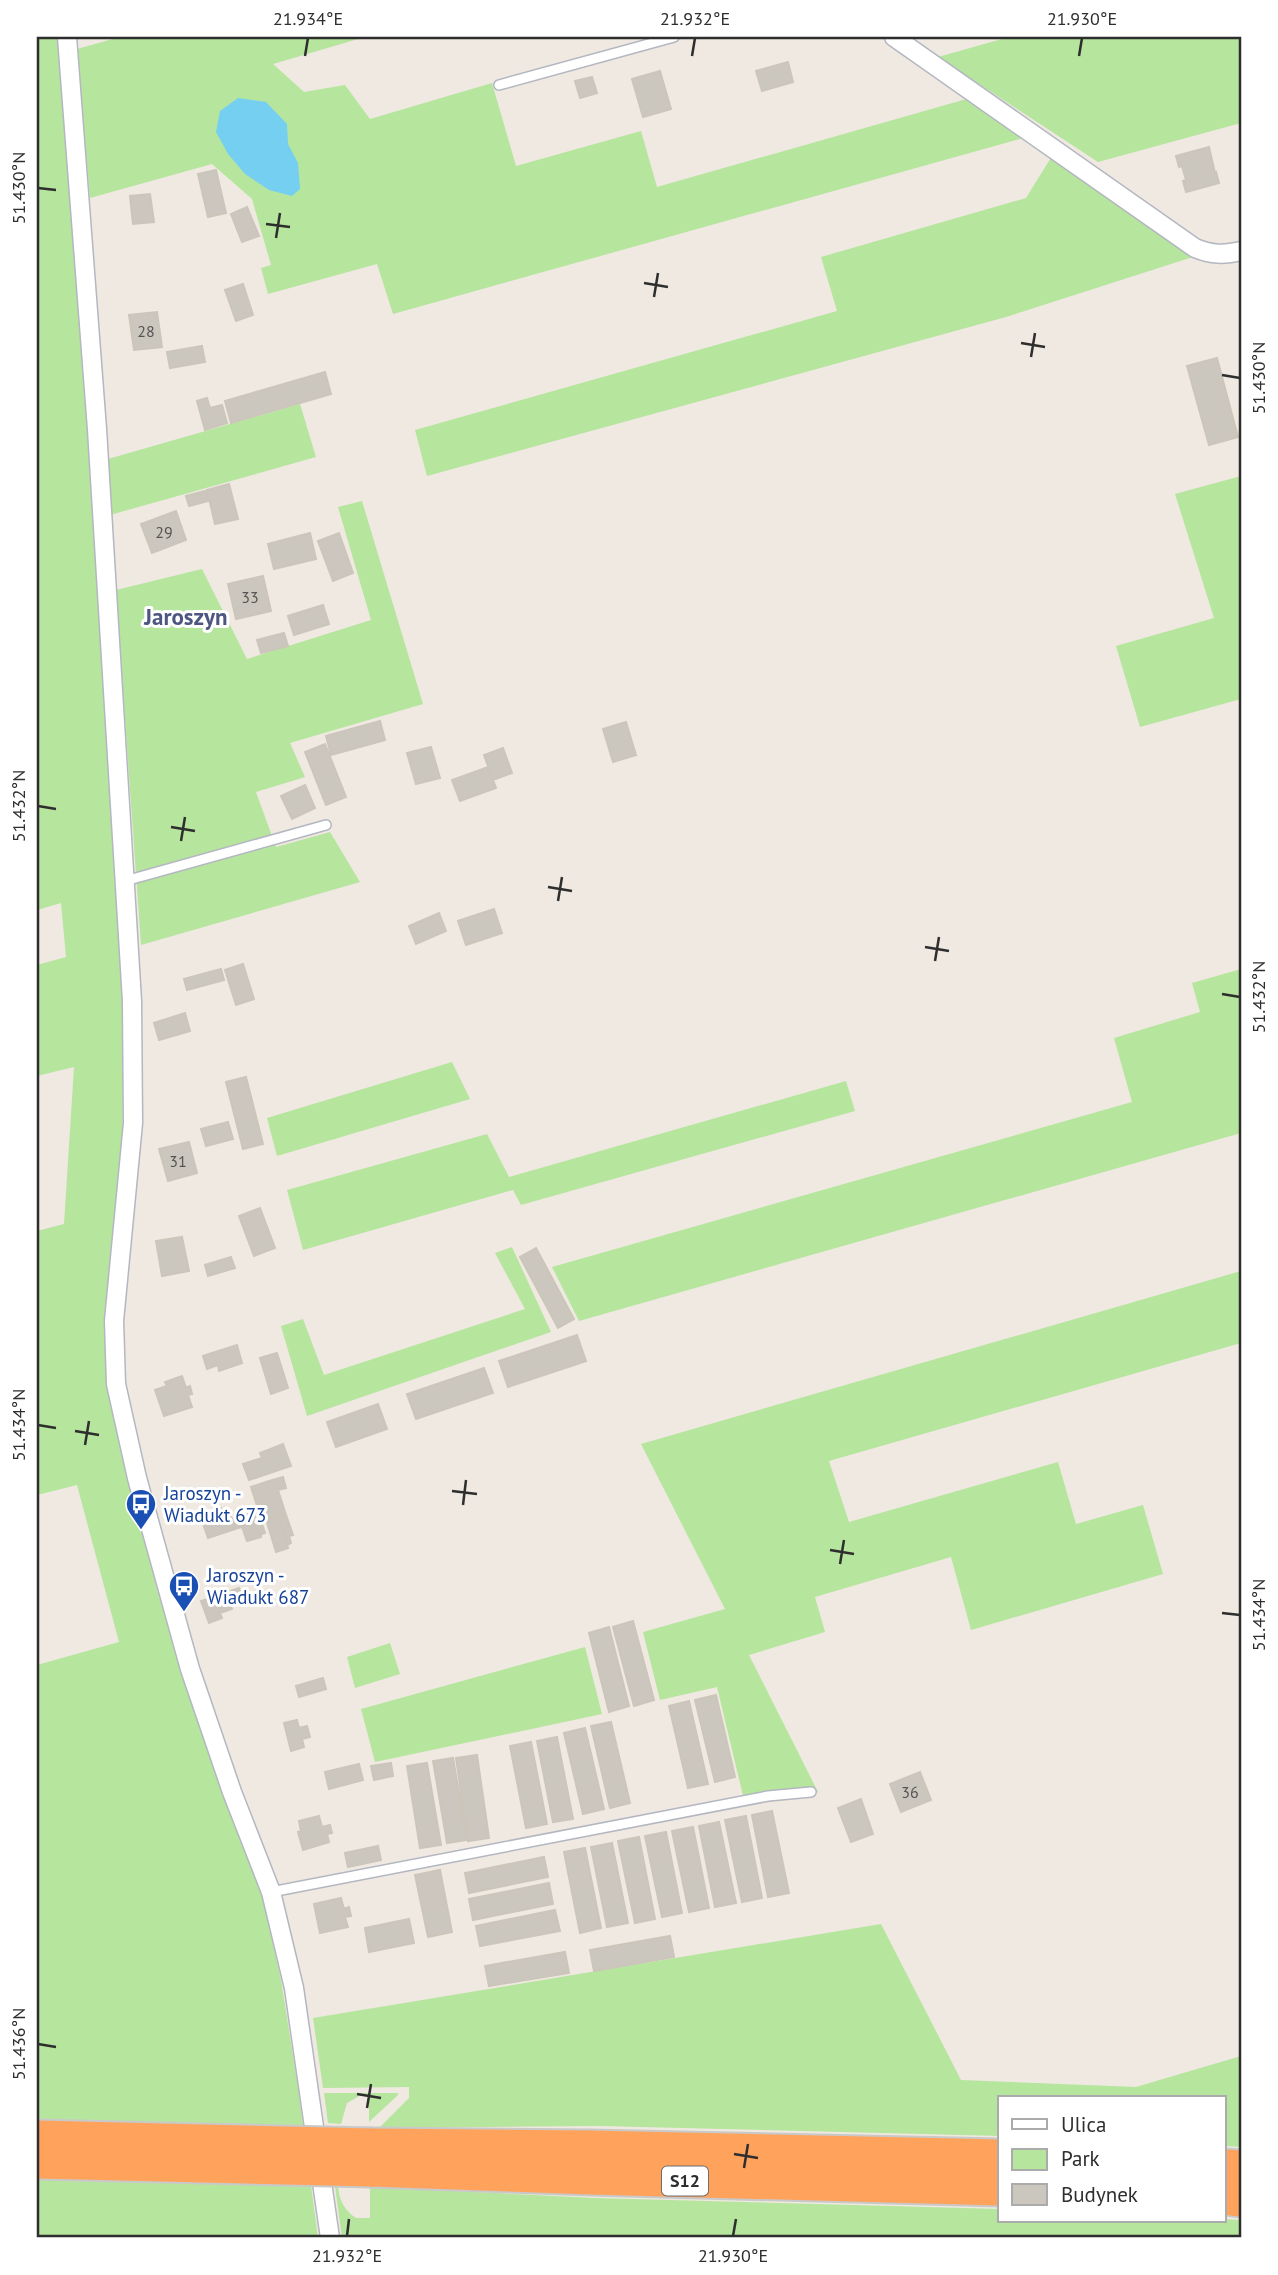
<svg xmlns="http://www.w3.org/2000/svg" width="1278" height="2275" viewBox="0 0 1278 2275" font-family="'PT Sans',sans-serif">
	<rect width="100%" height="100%" fill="#efe9e1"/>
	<path fill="#b6e59e" d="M37 37H58L87 392 124 999 122 1161 109 1305 131 1482 156 1586 198 1721 244 1843 263 1899 281 1980 298 2087 318 2238H37V1665L119 1642 77 1485 37 1495V1231L64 1224 74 1067 37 1076V965L66 957 61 903 37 910Z
		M120 37H365L273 64 304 92 345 85 370 119 492 83 516 166 641 131 657 187 970 98 1023 138 393 314 377 264 268 294 261 268 271 265 252 199 212 164 90 198 77 49Z
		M1009 37H1241V123L1098 162 938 57Z
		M1052 156 1196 256 1006 317 427 476 415 430 837 311 821 257 1026 198Z
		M300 404 316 457 110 515 108 459Z
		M1241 476V699L1140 727 1116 646 1214 618 1175 494Z
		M362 501 423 704 290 743 305 777 256 792 276 847 330 832 360 882 141 945 116 590 202 569 247 659 371 620 338 507Z
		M1241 969V1133L579 1321 552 1267 1132 1102 1114 1038 1200 1012 1192 983Z
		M452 1062 470 1099 277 1156 267 1118Z
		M846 1081 855 1111 521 1205 513 1190 303 1250 287 1190 487 1134 509 1177Z
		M512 1247 551 1332 307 1416 281 1326 303 1319 324 1375 525 1309 495 1253Z
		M1241 1271V1343L829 1461 849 1522 1058 1462 1076 1524 1143 1505 1163 1574 971 1630 951 1557 815 1597 825 1632 749 1655 818 1792 745 1804 717 1687 660 1700 643 1632 725 1609 641 1444Z
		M390 1643 400 1674 355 1688 347 1657Z
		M585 1647 602 1714 375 1762 361 1709Z
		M881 1924 961 2080 1136 2087 1241 2056V2147L1224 2146V2098H1000V2136L600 2126 379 2128 409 2098V2087L323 2088 313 2018Z
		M324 2093H398V2095L369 2122V2095H361L347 2103 341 2124 328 2123Z
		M335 2186H338C339 2200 344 2210 356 2218H370V2187L595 2198 1000 2209V2221L1224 2219 1241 2220V2238H342Z"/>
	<path fill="#75cff0" d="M238 98 266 102 287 124 288 144 298 163 300 189 292 196 269 190 245 174 228 154 216 132 220 111Z"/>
	<path fill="#cbc7bf" stroke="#cbc5ba" stroke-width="2" d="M788 62 793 82 762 91 756 71Z
		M660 71 671 109 643 117 632 79Z
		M592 77 597 93 580 98 575 81Z
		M1209 147 1215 173 1216 172 1219 183 1186 192 1183 181 1186 180 1182 166 1179 167 1176 156Z
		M216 170 226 213 208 217 198 174Z
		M150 194 154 222 133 224 130 196Z
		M247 207 259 236 242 242 231 214Z
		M243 284 253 315 236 321 225 290Z
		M157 312 162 347 134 350 129 315Z
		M202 346 205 362 170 368 167 352Z
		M1217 358 1238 437 1209 445 1187 366Z
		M325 372 331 394 231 423 225 401Z
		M207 398 210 408 222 405 227 423 205 430 197 401Z
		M229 484 238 519 215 524 207 490Z
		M205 491 208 501 189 506 186 496Z
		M176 511 186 540 152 553 141 524Z
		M310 533 316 559 274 569 268 544Z
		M339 533 353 573 333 581 318 541Z
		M263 576 271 611 236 619 228 584Z
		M323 605 329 624 294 635 288 616Z
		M284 633 288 646 261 653 257 640Z
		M380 721 385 740 331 755 326 736Z
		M626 722 636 755 613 762 603 729Z
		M325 744 346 797 326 805 305 752Z
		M431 747 440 778 416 784 407 753Z
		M503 748 512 773 493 780 484 755Z
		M488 767 496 788 460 801 452 780Z
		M305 785 315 808 292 819 281 796Z
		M494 909 502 933 466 945 458 921Z
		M439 913 446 931 416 944 409 926Z
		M243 964 254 999 236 1005 225 970Z
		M221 969 224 980 187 990 184 979Z
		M185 1013 190 1031 159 1040 154 1023Z
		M246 1077 263 1144 243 1149 226 1082Z
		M228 1122 233 1139 206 1146 201 1129Z
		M189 1142 197 1173 168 1181 159 1149Z
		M260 1208 275 1248 254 1256 239 1216Z
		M182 1237 189 1271 162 1276 156 1241Z
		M536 1248 574 1319 558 1328 520 1257Z
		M231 1257 235 1268 208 1276 205 1265Z
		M577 1335 586 1361 508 1387 499 1361Z
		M237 1345 242 1363 219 1371 218 1365 207 1369 203 1356Z
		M277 1353 288 1388 271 1394 260 1358Z
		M484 1368 493 1393 416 1419 407 1394Z
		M182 1376 186 1388 190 1386 192 1394 188 1395 192 1407 164 1416 155 1390 167 1386 165 1382Z
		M378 1404 387 1429 336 1447 327 1422Z
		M283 1444 291 1466 249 1480 243 1464 262 1458 260 1453Z
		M283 1477 286 1488 278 1490 285 1512 277 1515 266 1482Z
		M266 1482 277 1515 262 1521 251 1487Z
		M221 1508 225 1519 231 1517 235 1529 208 1538 200 1515Z
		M259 1511 262 1521 235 1529 232 1519Z
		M285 1512 293 1535 289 1536 291 1543 287 1545 278 1515Z
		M278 1515 288 1548 276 1552 266 1519Z
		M261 1521 265 1533 261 1534V1537L247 1541 242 1527Z
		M239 1588 243 1600 230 1604 232 1609 220 1613 222 1618 209 1623 201 1601Z
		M633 1621 654 1700 634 1706 613 1627Z
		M609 1627 629 1706 609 1712 589 1633Z
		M323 1678 326 1689 299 1697 296 1686Z
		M716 1695 735 1777 715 1782 695 1700Z
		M689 1701 708 1784 688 1788 669 1706Z
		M297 1720 299 1728 307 1726 310 1737 302 1739 304 1747 291 1751 284 1723Z
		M611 1722 630 1803 610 1808 591 1726Z
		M585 1728 604 1809 583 1814 564 1733Z
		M557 1737 573 1819 553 1822 537 1741Z
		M531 1742 547 1824 526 1828 510 1746Z
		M477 1755 489 1838 468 1841 456 1758Z
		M453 1758 467 1840 447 1843 433 1761Z
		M391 1763 393 1776 374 1780 371 1766Z
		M427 1763 441 1845 420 1848 407 1766Z
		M359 1764 363 1780 329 1789 325 1772Z
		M920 1772 931 1800 901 1812 890 1784Z
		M861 1799 873 1834 851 1842 838 1808Z
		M772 1811 789 1893 768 1897 752 1815Z
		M319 1816 322 1827 330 1825 332 1833 327 1834 329 1842 303 1850 298 1832 301 1831 299 1821Z
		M746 1816 762 1898 742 1902 725 1820Z
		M719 1822 736 1903 715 1907 699 1826Z
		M693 1827 709 1908 689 1912 672 1831Z
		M666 1832 682 1913 662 1917 645 1836Z
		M639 1837 655 1919 635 1923 618 1841Z
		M612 1843 628 1923 607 1927 591 1847Z
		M378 1846 381 1860 348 1867 345 1853Z
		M585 1848 601 1928 580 1933 564 1852Z
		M544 1857 548 1877 469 1893 465 1873Z
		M440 1870 452 1932 428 1937 415 1875Z
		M549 1883 553 1904 473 1920 469 1899Z
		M341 1898 344 1909 349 1907 351 1916 345 1917 348 1927 320 1933 314 1904Z
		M555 1910 560 1931 480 1946 476 1926Z
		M409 1919 414 1943 369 1952 365 1928Z
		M670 1936 674 1957 594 1971 590 1950Z
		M565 1952 569 1973 489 1986 485 1966Z"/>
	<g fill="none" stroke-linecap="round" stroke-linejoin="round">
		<g stroke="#b4b7c1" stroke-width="12">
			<path id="lane" d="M499 85 674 37
				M125 881 326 825
				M271 1892 768 1796 811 1792"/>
		</g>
		<g stroke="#b4b7c1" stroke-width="21">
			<path id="street" d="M67 37 97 429 132 1001 133 1123 114 1321 116 1384 137 1478 190 1669 232 1792 271 1892 294 1988 330 2238
				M894 37 1195 248C1212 255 1224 255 1241 251"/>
		</g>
		<g stroke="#c9c9c9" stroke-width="37">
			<path id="highway" d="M372 2145 590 2147 1000 2156
				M1224 2166 1241 2167
				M371 2170 591 2178 1000 2189
				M1224 2198 1241 2200"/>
		</g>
		<use href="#lane" stroke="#fff" stroke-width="9"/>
		<use href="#street" stroke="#fff" stroke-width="18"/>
		<use href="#highway" stroke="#ffa35c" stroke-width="33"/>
		<g stroke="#c9c9c9" stroke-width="37" stroke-linecap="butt">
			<path id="highway-bridge" d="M37 2137 372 2145
				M37 2162 371 2170"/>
		</g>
		<use href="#highway-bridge" stroke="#ffa35c" stroke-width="33"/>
	</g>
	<path fill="none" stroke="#2e2e2e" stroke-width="2.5" d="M305 56 308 38M692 56 695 38M1079 56 1082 38M38 188 56 190M266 224 290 227M276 238 280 213M644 283 668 287M654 297 658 273M1021 343 1045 347M1031 357 1035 333M1222 375 1240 378M38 806 56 809M171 827 195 831M181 841 185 817M548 887 572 891M558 901 562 877M925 947 949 951M935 961 939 937M1222 994 1240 997M38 1425 56 1428M75 1431 99 1435M85 1445 89 1421M452 1491 477 1494M463 1505 466 1480M830 1550 854 1554M840 1564 844 1540M1222 1613 1240 1615M38 2044 56 2047M357 2094 381 2098M367 2108 371 2084M734 2154 758 2158M744 2168 748 2144M347 2236 349 2219M733 2236 736 2219"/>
	<defs>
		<g id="bus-pin" transform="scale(1.575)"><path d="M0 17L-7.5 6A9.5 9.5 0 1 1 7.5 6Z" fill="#1a4fb4" stroke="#fff"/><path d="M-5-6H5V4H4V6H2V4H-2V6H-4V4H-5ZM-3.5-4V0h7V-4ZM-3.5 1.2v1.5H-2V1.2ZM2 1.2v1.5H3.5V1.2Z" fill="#fff"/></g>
	</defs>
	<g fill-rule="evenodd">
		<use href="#bus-pin" x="141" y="1504"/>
		<use href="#bus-pin" x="184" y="1586"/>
	</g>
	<g text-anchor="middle" stroke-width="6" stroke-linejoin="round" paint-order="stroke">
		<g font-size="16" fill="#555452">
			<text x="146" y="337">28</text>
			<text x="164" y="538">29</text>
			<text x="250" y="603">33</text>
			<text x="178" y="1167">31</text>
			<text x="910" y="1798">36</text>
		</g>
		<rect fill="#fff" stroke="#6d6d6d" stroke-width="2" x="662" y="2166.5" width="46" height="29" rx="5"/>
		<g font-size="18" font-weight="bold" fill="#2e2e2e">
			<text x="685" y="2187">S12</text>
		</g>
		<g font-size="19" fill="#164399" stroke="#fff" text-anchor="start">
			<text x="164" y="1500">Jaroszyn -<tspan x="164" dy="22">Wiadukt 673</tspan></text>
			<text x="207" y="1582">Jaroszyn -<tspan x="207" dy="22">Wiadukt 687</tspan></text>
		</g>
		<g font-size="23" font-weight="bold" fill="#4d5680" stroke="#fff">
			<text x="186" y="625">Jaroszyn</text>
		</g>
	</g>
	<rect width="1278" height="2275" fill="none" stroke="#ffffff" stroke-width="77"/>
	<rect x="998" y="2096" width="228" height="126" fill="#ffffff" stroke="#ababab" stroke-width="2"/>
	<rect x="1012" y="2119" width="35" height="10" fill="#ffffff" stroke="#ababab" stroke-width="2"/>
	<text x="1061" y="2132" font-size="21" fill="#2e2e2e">Ulica</text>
	<rect x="1012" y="2149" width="35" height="21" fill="#b6e59e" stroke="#ababab" stroke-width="2"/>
	<text x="1061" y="2166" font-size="21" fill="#2e2e2e">Park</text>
	<rect x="1012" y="2184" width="35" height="21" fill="#cbc7bf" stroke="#ababab" stroke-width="2"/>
	<text x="1061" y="2202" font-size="21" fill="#2e2e2e">Budynek</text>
	<rect x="38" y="38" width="1202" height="2198" fill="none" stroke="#2e2e2e" stroke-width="2.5"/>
	<g font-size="18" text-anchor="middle" fill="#2e2e2e">
		<text x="308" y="25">21.934°E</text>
		<text x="695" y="25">21.932°E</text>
		<text x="1082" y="25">21.930°E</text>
		<text transform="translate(19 188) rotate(-90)" y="6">51.430°N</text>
		<text transform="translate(1259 378) rotate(-90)" y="6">51.430°N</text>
		<text transform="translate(19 806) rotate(-90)" y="6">51.432°N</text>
		<text transform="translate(1259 997) rotate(-90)" y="6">51.432°N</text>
		<text transform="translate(19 1425) rotate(-90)" y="6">51.434°N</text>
		<text transform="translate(1259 1615) rotate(-90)" y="6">51.434°N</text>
		<text transform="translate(19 2044) rotate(-90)" y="6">51.436°N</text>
		<text x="347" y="2262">21.932°E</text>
		<text x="733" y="2262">21.930°E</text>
	</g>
</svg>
